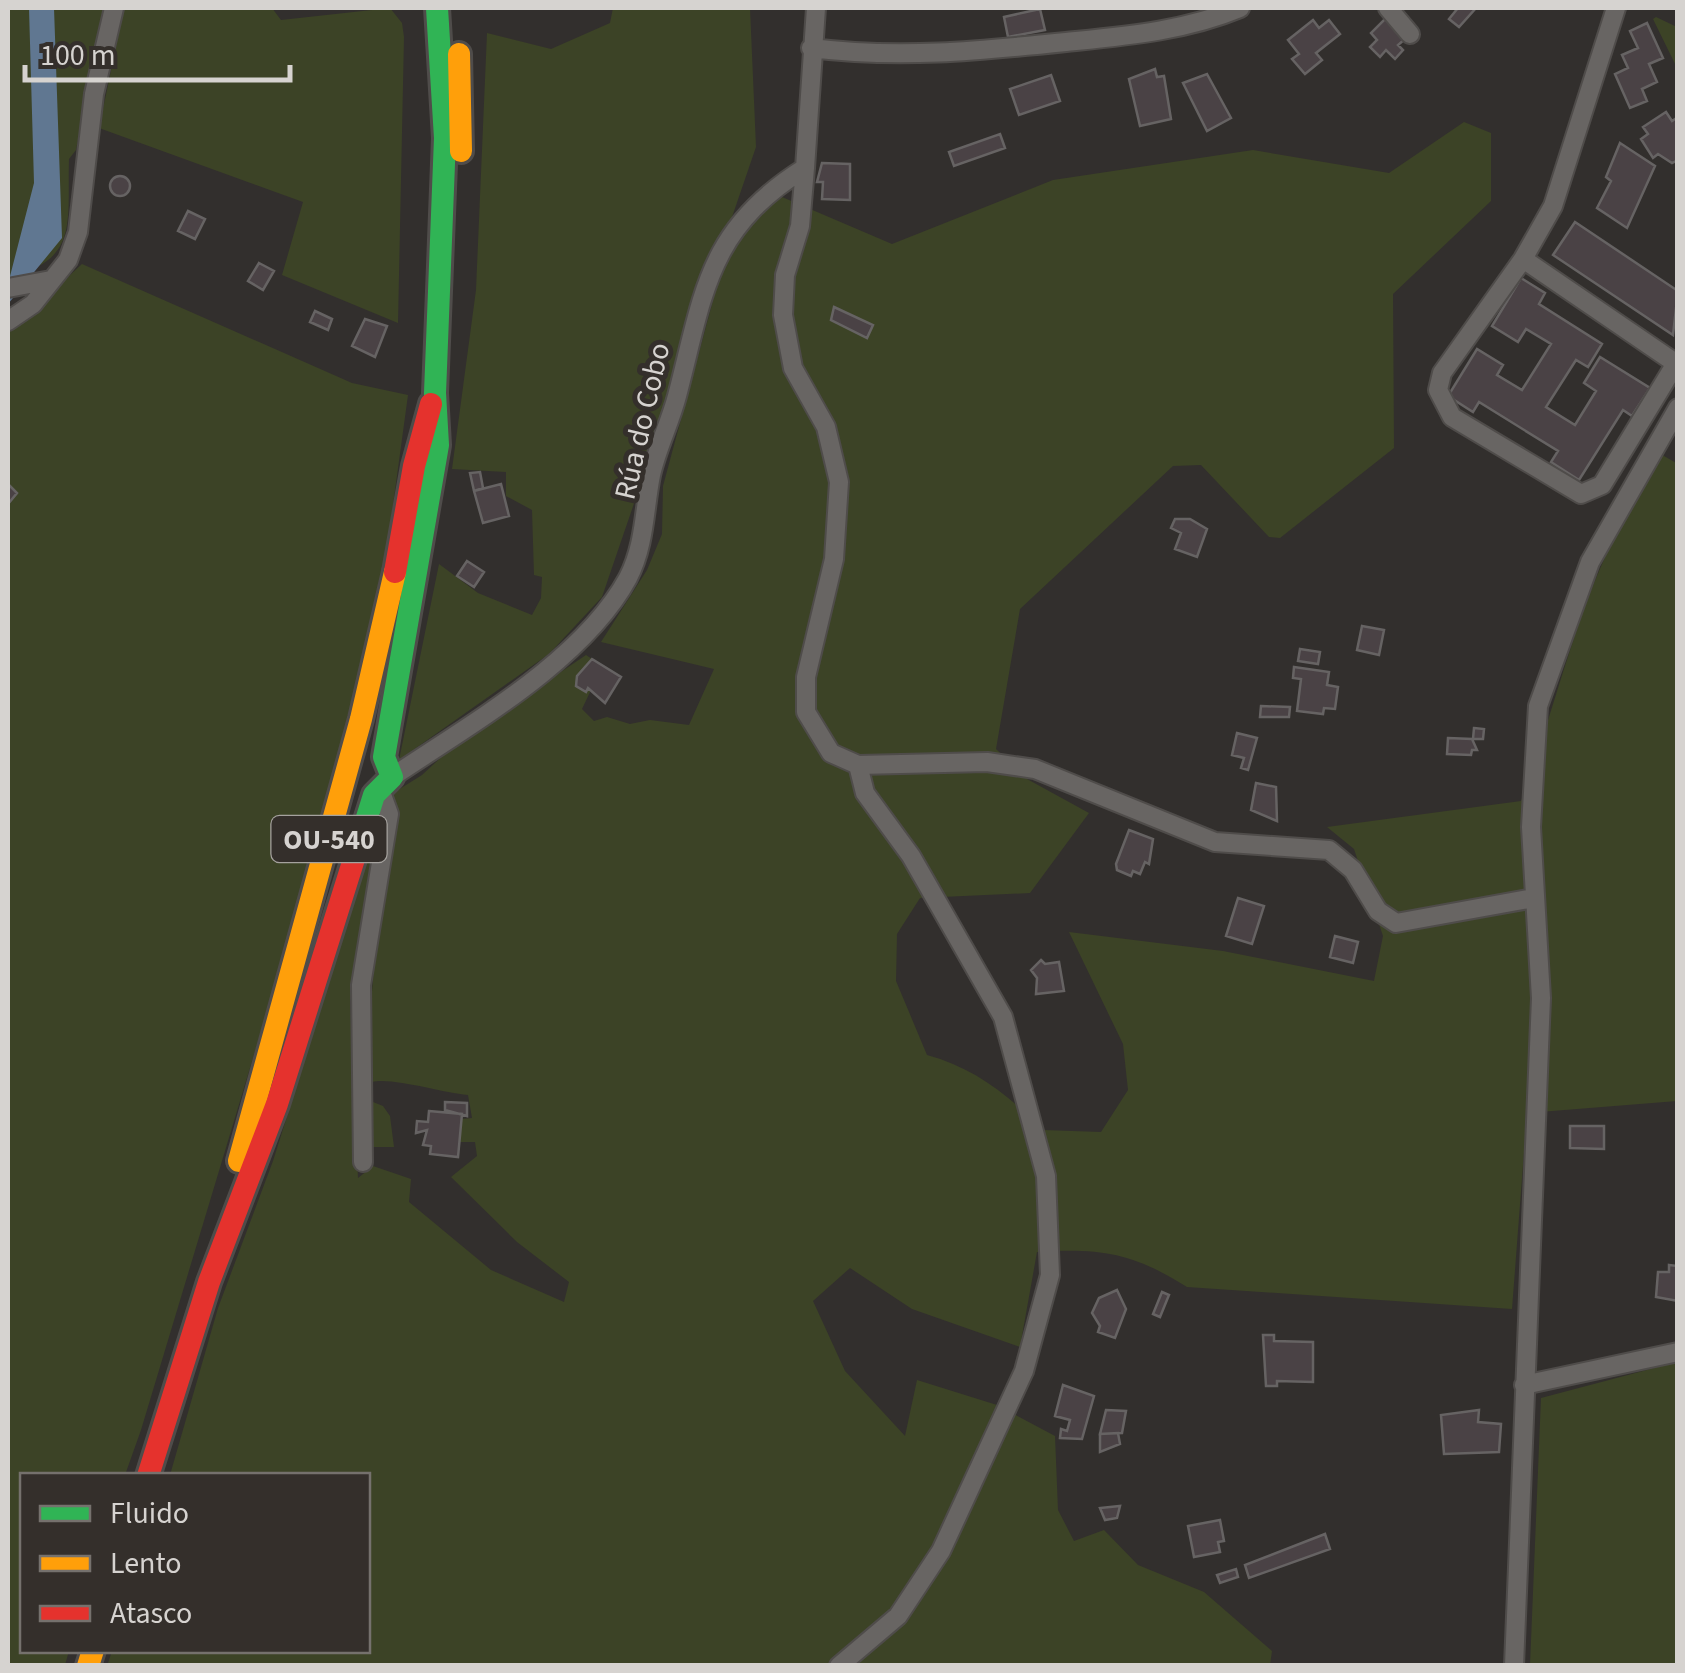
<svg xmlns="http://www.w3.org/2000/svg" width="1685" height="1673" viewBox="0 0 1685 1673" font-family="'Source Sans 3',sans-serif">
	<rect width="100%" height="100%" fill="#322f2d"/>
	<path fill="#3c4326" d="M8 8H104L76 150 69 159C67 220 80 262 8 276Z
		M124 8H272L281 20 390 8 402 23 404 37 398 323 282 275 303 202 99 128Z
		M613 8H750L756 147 602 597 549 654 399 760 439 564 478 593 532 615 541 598 542 577 534 575 532 510 506 496V472L452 469 476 290 487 33 551 49 610 23Z
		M1656 17 1677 27V68L1653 19Z
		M1464 122 1491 133V201L1393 294 1394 448 1280 538 1269 537 1201 465 1173 466 1020 609 996 749 1027 779 1089 813 1030 893 920 898 897 934 896 981 927 1055C975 1068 1008 1095 1043 1130L1101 1132 1128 1090 1123 1044 1069 932 1223 951 1374 981 1383 936 1354 849 1327 827 1521 801C1544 739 1560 677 1582 615 1602 558 1629 505 1657 452L1678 464 1677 1101 1527 1113 1512 1309 1187 1287C1133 1253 1101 1248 1037 1252L1020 1347 912 1309 850 1268 813 1301 845 1371 905 1436 917 1380 997 1405 1055 1436 1058 1510 1074 1541 1104 1530 1138 1565 1204 1592 1272 1651 1270 1665 107 1666 112 1651 368 1650V1476L170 1475 218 1308 273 1161 328 986 378 809 350 1002 358 1178 373 1166 411 1179 409 1202 491 1270 564 1302 569 1282 517 1242 451 1177 477 1156 475 1142H460L462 1119 472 1118 468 1095C442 1093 393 1077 372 1082 365 984 382 912 399 816L390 795 422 775 461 739 586 655 592 659 578 676 585 691 591 690 582 709 594 721 607 717 630 724 650 720 689 725 714 669 601 642 647 570 662 534 663 486 725 256 760 210 782 197 892 244 1053 180 1253 150 1389 173Z
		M82 264 352 383 408 395 387 549 321 832 141 1430 125 1475 22 1476V1650L69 1651 65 1665 8 1666V332C40 316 55 287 82 264Z
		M373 1102 383 1106 390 1116 394 1147H373Z
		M1677 1362V1665H1530L1541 1398Z"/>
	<path fill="#607791" d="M29 8H54L62 238 8 304V284L34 183Z"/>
	<path fill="#4a4245" stroke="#666363" stroke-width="2.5" d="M1458 8H1476L1459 27 1449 19Z
		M1040 9 1045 30 1008 37 1004 17Z
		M1385 19 1405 39 1398 45 1403 50 1395 59 1386 50 1380 57 1370 47 1377 40 1371 33Z
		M1313 20 1319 28 1329 20 1340 34 1316 53 1322 60 1305 74 1292 59 1299 54 1288 40Z
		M1647 23 1663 58 1649 64 1657 82 1642 89 1647 101 1630 108 1615 74 1628 68 1622 55 1638 48 1630 31Z
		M1155 69 1157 77 1164 76 1171 119 1140 126 1129 79Z
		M1207 74 1231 118 1207 131 1183 83Z
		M1051 75 1060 101 1019 115 1010 89Z
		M1666 112 1672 121 1678 117V160L1672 163 1658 154 1653 158 1641 139 1648 134 1643 127Z
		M1000 134 1005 148 954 166 949 152Z
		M1620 143 1655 166 1627 228 1597 208 1611 181 1606 177Z
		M822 163 850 164V200L822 199 823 182H817Z
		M110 186a10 10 0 1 1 20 0a10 10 0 1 1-20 0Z
		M188 211 205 219 195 239 178 231Z
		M1575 222 1678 291 1673 335 1553 255Z
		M259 263 274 271 263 290 248 281Z
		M1521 278 1545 293 1539 304 1602 344 1588 367 1576 360 1546 407 1575 425 1596 391 1584 383 1600 357 1650 388 1632 416 1623 410 1579 480 1551 462 1558 451 1479 402 1473 412 1448 396 1477 349 1503 365 1497 375 1522 390 1551 344 1526 329 1518 342 1492 326Z
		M834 307 873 325 867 338 831 320Z
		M315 311 332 319 328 330 310 322Z
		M365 319 387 326 375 357 352 346Z
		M480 472 483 488 474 491 470 473Z
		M8 484 17 493 8 504Z
		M501 484 509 516 483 523 474 491Z
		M1175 519H1190L1207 529 1197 557 1175 549 1181 533 1171 528Z
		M467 561 484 572 474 587 457 576Z
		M1362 626 1384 630 1379 655 1357 650Z
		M1300 649 1320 652 1318 664 1298 661Z
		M592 659 621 677 605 703 588 688 586 692 576 686 577 676Z
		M1294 667 1329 672 1327 685 1338 687 1335 709 1324 708 1323 714 1297 711 1301 679 1293 678Z
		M1261 706 1290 707 1289 717H1260Z
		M1474 728 1484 729 1483 739H1473Z
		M1237 733 1257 738 1248 770 1241 768 1244 758 1232 755Z
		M1448 738 1472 739 1477 750H1472L1471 755 1447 754Z
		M1256 783 1276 787 1277 821 1251 810Z
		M1129 830 1153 839 1149 864 1145 862 1140 874 1133 871 1131 876 1117 870 1116 864Z
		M1238 898 1264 906 1252 944 1226 936Z
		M1335 936 1358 942 1353 963 1330 957Z
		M1041 960 1045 964 1059 962 1064 991 1036 994 1037 978 1031 970Z
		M445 1102 467 1103V1116L445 1110Z
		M429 1111 462 1114 458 1157 430 1154 431 1146 423 1145 427 1130 416 1133 417 1121 428 1122Z
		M1570 1126H1604V1149L1570 1148Z
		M1669 1265 1678 1266V1301L1656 1297 1658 1272H1669Z
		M1117 1290 1126 1309 1115 1338 1098 1332 1100 1326 1092 1313 1099 1298Z
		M1162 1292 1169 1295 1160 1317 1153 1314Z
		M1263 1335H1274V1341L1313 1342V1382L1277 1381V1386H1266Z
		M1063 1385 1094 1396 1082 1439 1060 1438 1061 1429 1067 1431 1070 1420 1055 1416Z
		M1106 1410 1126 1411 1122 1433 1100 1434Z
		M1479 1410 1478 1422 1501 1424 1499 1452 1444 1454 1441 1415Z
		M1118 1433 1120 1444 1100 1452V1434Z
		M1120 1506 1117 1518 1105 1520 1100 1508Z
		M1220 1520 1224 1541 1218 1542 1220 1552 1194 1557 1188 1526Z
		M1325 1534 1330 1549 1249 1578 1245 1565Z
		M1236 1569 1238 1577 1220 1583 1217 1575Z"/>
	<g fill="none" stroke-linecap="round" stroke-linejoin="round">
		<g stroke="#4f4c4a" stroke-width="22">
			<path id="street" d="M1388 8 1410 34
				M1616 8 1553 206 1523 259 1442 373 1438 390 1452 417 1581 494 1602 485 1678 360
				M811 48C899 59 978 51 1066 42 1125 36 1185 31 1240 8
				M805 168 800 226 785 275 783 315 793 368 826 427 839 482 834 559 806 677V712L831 753 858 765 987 762 1035 769 1215 842 1329 850 1353 870 1378 911 1396 923 1534 898
				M1523 259 1674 362
				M8 288 51 280
				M8 321 33 304 68 260 78 232 94 94 114 8
				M392 777C469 725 583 661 628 578 645 545 644 511 651 475 657 448 670 423 677 396 704 293 707 229 805 168L816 8
				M363 1162 361 985 389 814 381 792
				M1524 1385 1678 1352
				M839 1666 898 1616 941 1551 1024 1371 1050 1275 1046 1176 1003 1017 911 856 865 793 858 765
				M1514 1666 1541 998 1531 827 1538 706 1590 562 1678 408"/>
		</g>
		<g stroke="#4f4c4a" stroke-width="28">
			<path id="fast" d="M364 827 374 795 392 777 384 757 438 445 435 393 445 138 437 8"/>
		</g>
		<g stroke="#4f4c4a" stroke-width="28">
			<path id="slow" d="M459 54 461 151
				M239 1161 361 719 395 572
				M88 1666 93 1650"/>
		</g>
		<g stroke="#4f4c4a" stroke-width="28">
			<path id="jam" d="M395 572 414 466 431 404
				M148 1476 209 1282 277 1104 364 827"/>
		</g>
		<use href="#street" stroke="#686563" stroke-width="18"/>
		<use href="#fast" stroke="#30b455" stroke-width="22"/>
		<use href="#slow" stroke="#ff9f0a" stroke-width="22"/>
		<use href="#jam" stroke="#e5322d" stroke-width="22"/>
	</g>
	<g text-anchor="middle" stroke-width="10" stroke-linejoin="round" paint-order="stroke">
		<rect fill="#342f2b" stroke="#a5a29e" stroke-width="2.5" x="271.5" y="816" width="115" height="46" rx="8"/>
		<g font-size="28" font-weight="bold" fill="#d6d3d0">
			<text x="329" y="849">OU-540</text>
		</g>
		<g font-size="30" fill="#d6d3d0" stroke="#342f2b">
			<text transform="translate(642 421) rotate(-77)" y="10">Rúa do Cobo</text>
		</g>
	</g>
	<rect width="1685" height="1673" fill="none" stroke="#d6d3d0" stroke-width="20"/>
	<rect x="20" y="1473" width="350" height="180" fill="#342f2b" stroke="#75716d" stroke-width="2.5"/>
	<rect x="40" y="1506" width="50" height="15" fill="#30b455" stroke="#75716d" stroke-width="2.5"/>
	<text x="110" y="1523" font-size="30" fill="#d6d3d0">Fluido</text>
	<rect x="40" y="1556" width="50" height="15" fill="#ff9f0a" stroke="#75716d" stroke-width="2.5"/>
	<text x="110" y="1573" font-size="30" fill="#d6d3d0">Lento</text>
	<rect x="40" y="1606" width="50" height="15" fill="#e5322d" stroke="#75716d" stroke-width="2.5"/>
	<text x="110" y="1623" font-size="30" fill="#d6d3d0">Atasco</text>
	<path d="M25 65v15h265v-15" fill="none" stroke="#d6d3d0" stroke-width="5"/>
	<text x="40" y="65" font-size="30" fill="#d6d3d0" stroke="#342f2b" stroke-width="8" paint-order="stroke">100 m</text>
</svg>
